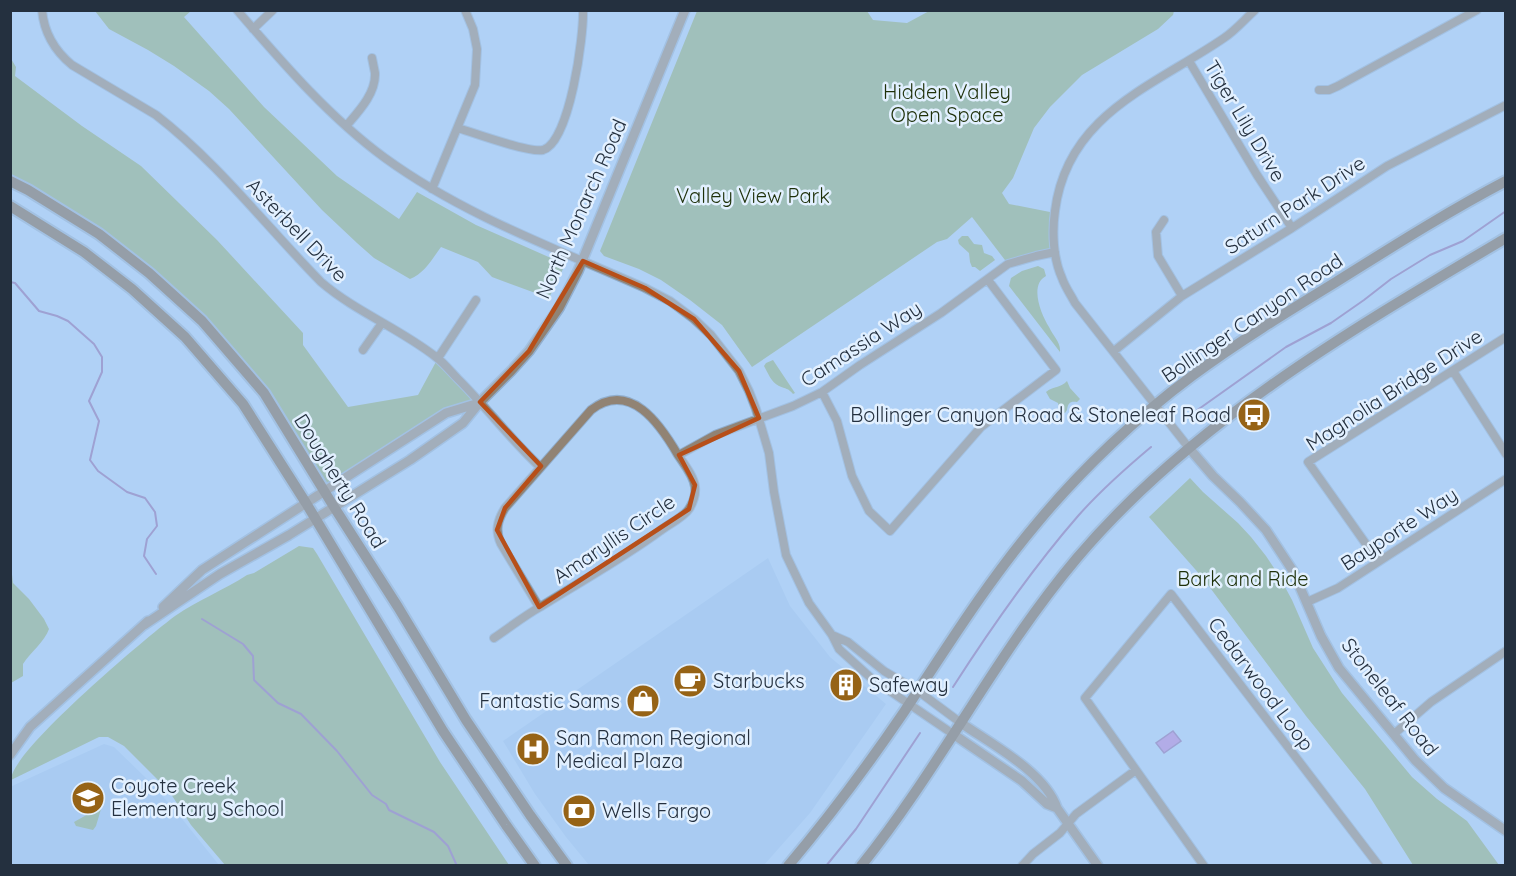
<svg xmlns="http://www.w3.org/2000/svg" width="1516" height="876" viewBox="0 0 1516 876" font-family="Quicksand,sans-serif">
	<rect width="100%" height="100%" fill="#b0d1f5"/>
	<path fill="#9fc4ee" d="M768 558 790 606 830 657 886 704 810 813 764 865H589L566 837 535 794 503 741Z
		M104 744 114 747 146 778 175 810 219 865H11L10 787Z"/>
	<path fill="#8daa74" d="M931 10 1174 11 1173 15 1158 29 1082 75 1050 107 1034 128 1013 178 1002 193 1009 204 1055 213V252L1008 264 972 217 947 239 937 242 752 367 722 325 690 300 661 280 639 269 604 256 600 251 697 11H867L873 20 907 23Z
		M95 11H191L184 17 264 107 337 176 399 219 417 192 476 225 560 262 563 269 549 298 492 277 478 262 441 247C432 259 425 273 410 279L374 258 357 243 322 210 229 109 209 91 174 66 148 50 109 29Z
		M10 57 16 67 15 76 82 126 141 166 217 240 303 333V345L348 407 418 395 438 358 480 402 446 413 325 492 264 393 149 273 11 181Z
		M962 236H968L974 244 982 245 984 253 992 256 995 260 980 271 975 267H972L970 262 969 253 959 244 958 240Z
		M1038 266 1044 269 1046 276C1029 285 1041 314 1049 327 1053 336 1061 342 1060 352L1009 286 1011 278 1022 271Z
		M773 360 795 393 793 394C788 388 786 389 779 386 771 382 768 373 764 366L766 363Z
		M1067 381 1070 388 1080 399 1077 402C1070 401 1068 403 1067 410L1065 413 1060 411 1058 403 1050 399 1046 392C1053 386 1061 388 1067 381Z
		M1190 478 1203 492 1238 523 1251 537 1266 556 1278 574 1292 600 1313 648 1342 693 1412 777 1437 799 1467 821 1499 865H1413L1365 789 1306 716 1202 577 1149 517Z
		M299 546 313 548 317 554 440 762 509 865H225L191 825 169 791 124 746 108 737H99L11 780C10 752 148 636 175 616 198 600 224 590 247 575L254 573Z
		M11 566 13 583 29 599 44 619 49 629C45 641 30 653 23 664V676L11 683Z
		M99 808 101 809 96 826 93 830 76 826 74 822Z"/>
	<path fill="#b37ed5" stroke="#8867a8" stroke-width="1.5" d="M1173 731 1181 741 1164 753 1156 743Z"/>
	<g fill="none" stroke-linecap="round" stroke-linejoin="round">
		<path stroke="#8867a8" stroke-width="2" d="M10 282 15 283 39 311 57 316 68 321 94 344 102 357V372L89 401 99 421 90 460 98 471 127 492 145 498 155 512 157 526 147 539 144 556 156 574
			M1196 411 1286 347 1331 323 1364 300 1391 279 1430 255 1463 241 1506 211
			M202 619 243 644 253 656 254 680 278 703 301 714 337 751 372 795 386 804 389 810 434 832 448 846 457 866
			M953 687C991 628 1031 570 1078 516 1100 491 1126 468 1151 447
			M826 866 856 829 920 733"/>
		<g stroke="#91aecd" stroke-width="10">
			<path id="minor" d="M42 10C44 33 55 51 72 65L156 115C218 163 266 226 321 282 356 312 399 328 436 357 444 363 451 372 459 380 487 408 511 440 540 467
				M237 10C282 62 329 117 385 158 465 216 555 248 645 288L670 301 694 319 711 335 739 371 749 391 756 409 769 453 774 492 786 555 809 603 832 635 839 649 871 678 953 734
				M253 29 273 10
				M1189 61 1257 175 1292 228
				M1319 90H1329L1338 86 1477 10
				M347 125C359 111 376 93 375 73 374 68 373 63 372 58
				M458 128C474 133 529 153 543 150 570 142 584 35 583 10
				M432 189 475 85 477 49 473 29 465 10
				M1164 220 1156 232 1158 256 1182 296
				M363 350 382 323
				M1114 351 1182 296 1292 228 1387 166 1506 105
				M438 358 476 300
				M1453 371 1506 454
				M822 392 837 421 852 476 869 511 890 531 981 427 1056 370 988 280
				M1189 448 1075 303C1071 295 1065 287 1062 278 1053 258 1052 232 1055 211 1067 114 1154 86 1224 38 1236 30 1245 19 1255 10
				M679 455 715 435 793 406 822 392 860 365 941 313 1008 264 1036 256 1055 252
				M1378 561 1308 462 1506 337
				M1307 602 1338 588 1506 479
				M832 635 848 642 884 671 918 691 961 723
				M494 638C509 628 524 616 540 607 580 582 622 559 660 531 669 524 683 518 689 509 693 503 696 494 695 487 694 476 684 464 678 455 660 424 630 380 591 410L505 508C497 521 495 531 501 544L539 607
				M1394 734 1431 702 1506 651
				M1022 866 1033 854 1060 833 1076 814 1136 770
				M1204 866 1085 698 1171 594 1379 866"/>
		</g>
		<g stroke="#91aecd" stroke-width="12">
			<path id="tertiary" d="M1189 448 1213 476 1240 502 1266 530 1293 571 1321 636 1339 668 1415 760 1444 788 1506 831
				M163 607 202 570 446 413 479 403
				M144 625 220 574 289 535 410 460 463 423 480 402 511 371 529 351 559 308 578 271 685 10
				M961 723C991 744 1045 772 1057 808L1098 866
				M953 734 1022 781 1047 804 1057 808
				M10 755 30 727 148 621"/>
		</g>
		<g stroke="#91aecd" stroke-width="14">
			<path id="secondary" d="M10 181 28 190 99 234 149 273 202 321 264 393 334 507 398 607 466 720 530 815 567 866
				M10 206 84 252 132 289 185 337 243 404 306 503 443 731 506 825 535 866
				M788 866C830 816 868 765 904 712 947 647 988 581 1038 522 1081 470 1138 416 1192 376 1238 342 1287 312 1336 282 1392 247 1447 212 1506 181
				M861 866C940 768 996 654 1077 558 1192 422 1354 328 1506 238"/>
		</g>
		<use href="#minor" stroke="#918374" stroke-width="8"/>
		<use href="#tertiary" stroke="#918374" stroke-width="9"/>
		<use href="#secondary" stroke="#736049" stroke-width="10"/>
	</g>
	<path d="M0 0H1516V876H0ZM583 261 645 288 694 319 739 371 759 418 679 455 695 485 689 509 539 607 497 530 505 508 541 466 480 402 529 351Z" fill="#b0d1f5" fill-opacity=".55" fill-rule="evenodd"/>
	<path fill="none" stroke="#b74f19" stroke-width="4.5" stroke-linejoin="round" d="M583 261 645 288 694 319 739 371 759 418 679 455 695 485 689 509 539 607 497 530 505 508 541 466 480 402 529 351Z"/>
	<defs>
		<g id="bus-disc" transform="scale(1.725)"><circle r="9.5" fill="#966316" stroke="#e2f0ff"/><path d="M-5-6H5V4H4V6H2V4H-2V6H-4V4H-5ZM-3.5-4V0h7V-4ZM-3.5 1.2v1.5H-2V1.2ZM2 1.2v1.5H3.5V1.2Z" fill="#fff"/></g>
		<g id="cafe-disc" transform="scale(1.725)"><circle r="9.5" fill="#966316" stroke="#e2f0ff"/><path d="M-5.5-4.5H6V0H3Q3 3.5 0 3.5H-2.5Q-5.5 3.5-5.5 0ZM3-3.2v2h1.7v-2ZM-6 4.5H4V6H-6Z" fill="#fff"/></g>
		<g id="building-disc" transform="scale(1.725)"><circle r="9.5" fill="#966316" stroke="#e2f0ff"/><path d="M-4-6H4V6H1V3H-1V6H-4ZM-2.5-4.3h1.7v1.8h-1.7ZM.8-4.3h1.7v1.8H.8ZM-2.5-1h1.7V.8h-1.7ZM.8-1h1.7V.8H.8Z" fill="#fff"/></g>
		<g id="shop-disc" transform="scale(1.725)"><circle r="9.5" fill="#966316" stroke="#e2f0ff"/><path d="M-5-2.5h2.3a2.7 3.5 0 0 1 5.4 0H5L5.5 6h-11ZM-1.5-2.5h3a1.5 2.3 0 0 0-3 0Z" fill="#fff"/></g>
		<g id="hospital-disc" transform="scale(1.725)"><circle r="9.5" fill="#966316" stroke="#e2f0ff"/><path d="M-5-5h3v3.5h4V-5h3V5h-3V1.5h-4V5h-3Z" fill="#fff"/></g>
		<g id="school-disc" transform="scale(1.725)"><circle r="9.5" fill="#966316" stroke="#e2f0ff"/><path d="M0-5L7-2L0 1L-7-2ZM-4 1L0 2.5L4 1V4Q0 6-4 4Z" fill="#fff"/></g>
		<g id="bank-disc" transform="scale(1.725)"><circle r="9.5" fill="#966316" stroke="#e2f0ff"/><path d="M-6-4H6V4H-6ZM0-2.3a2.3 2.3 0 1 0 0 4.6a2.3 2.3 0 1 0 0-4.6Z" fill="#fff"/></g>
	</defs>
	<g fill-rule="evenodd">
		<use href="#bus-disc" x="1254" y="415"/>
		<use href="#cafe-disc" x="690" y="681"/>
		<use href="#building-disc" x="846" y="685"/>
		<use href="#shop-disc" x="643" y="701"/>
		<use href="#hospital-disc" x="533" y="749"/>
		<use href="#school-disc" x="88" y="798"/>
		<use href="#bank-disc" x="579" y="811"/>
	</g>
	<g text-anchor="middle" stroke-width="5" stroke-linejoin="round" paint-order="stroke">
		<g font-size="20" fill="#1e3009" stroke="#e2f0ff">
			<text x="947" y="99">Hidden Valley<tspan x="947" dy="23">Open Space</tspan></text>
			<text x="753" y="203">Valley View Park</text>
			<text x="1243" y="586">Bark and Ride</text>
		</g>
		<g font-size="20" fill="#24303f" stroke="#e2f0ff">
			<text transform="translate(1245 121) rotate(59)" y="7">Tiger Lily Drive</text>
			<text transform="translate(1295 205) rotate(-33)" y="7">Saturn Park Drive</text>
			<text transform="translate(581 209) rotate(-66)" y="7">North Monarch Road</text>
			<text transform="translate(297 230) rotate(46)" y="7">Asterbell Drive</text>
			<text transform="translate(1252 318) rotate(-34)" y="7">Bollinger Canyon Road</text>
			<text transform="translate(861 344) rotate(-33)" y="7">Camassia Way</text>
			<text transform="translate(1394 390) rotate(-33)" y="7">Magnolia Bridge Drive</text>
			<text transform="translate(340 481) rotate(58)" y="7">Dougherty Road</text>
			<text transform="translate(1399 529) rotate(-33)" y="7">Bayporte Way</text>
			<text transform="translate(614 539) rotate(-34)" y="7">Amaryllis Circle</text>
			<text transform="translate(1261 684) rotate(53)" y="7">Cedarwood Loop</text>
			<text transform="translate(1390 697) rotate(52)" y="7">Stoneleaf Road</text>
		</g>
		<g font-size="20" fill="#24303f" stroke="#e2f0ff" text-anchor="start">
			<text x="1231" y="422" text-anchor="end">Bollinger Canyon Road &amp; Stoneleaf Road</text>
			<text x="713" y="688">Starbucks</text>
			<text x="869" y="692">Safeway</text>
			<text x="620" y="708" text-anchor="end">Fantastic Sams</text>
			<text x="556" y="745">San Ramon Regional<tspan x="556" dy="23">Medical Plaza</tspan></text>
			<text x="111" y="793">Coyote Creek<tspan x="111" dy="23">Elementary School</tspan></text>
			<text x="602" y="818">Wells Fargo</text>
		</g>
	</g>
	<rect width="1516" height="876" fill="none" stroke="#24303f" stroke-width="24"/>
</svg>
